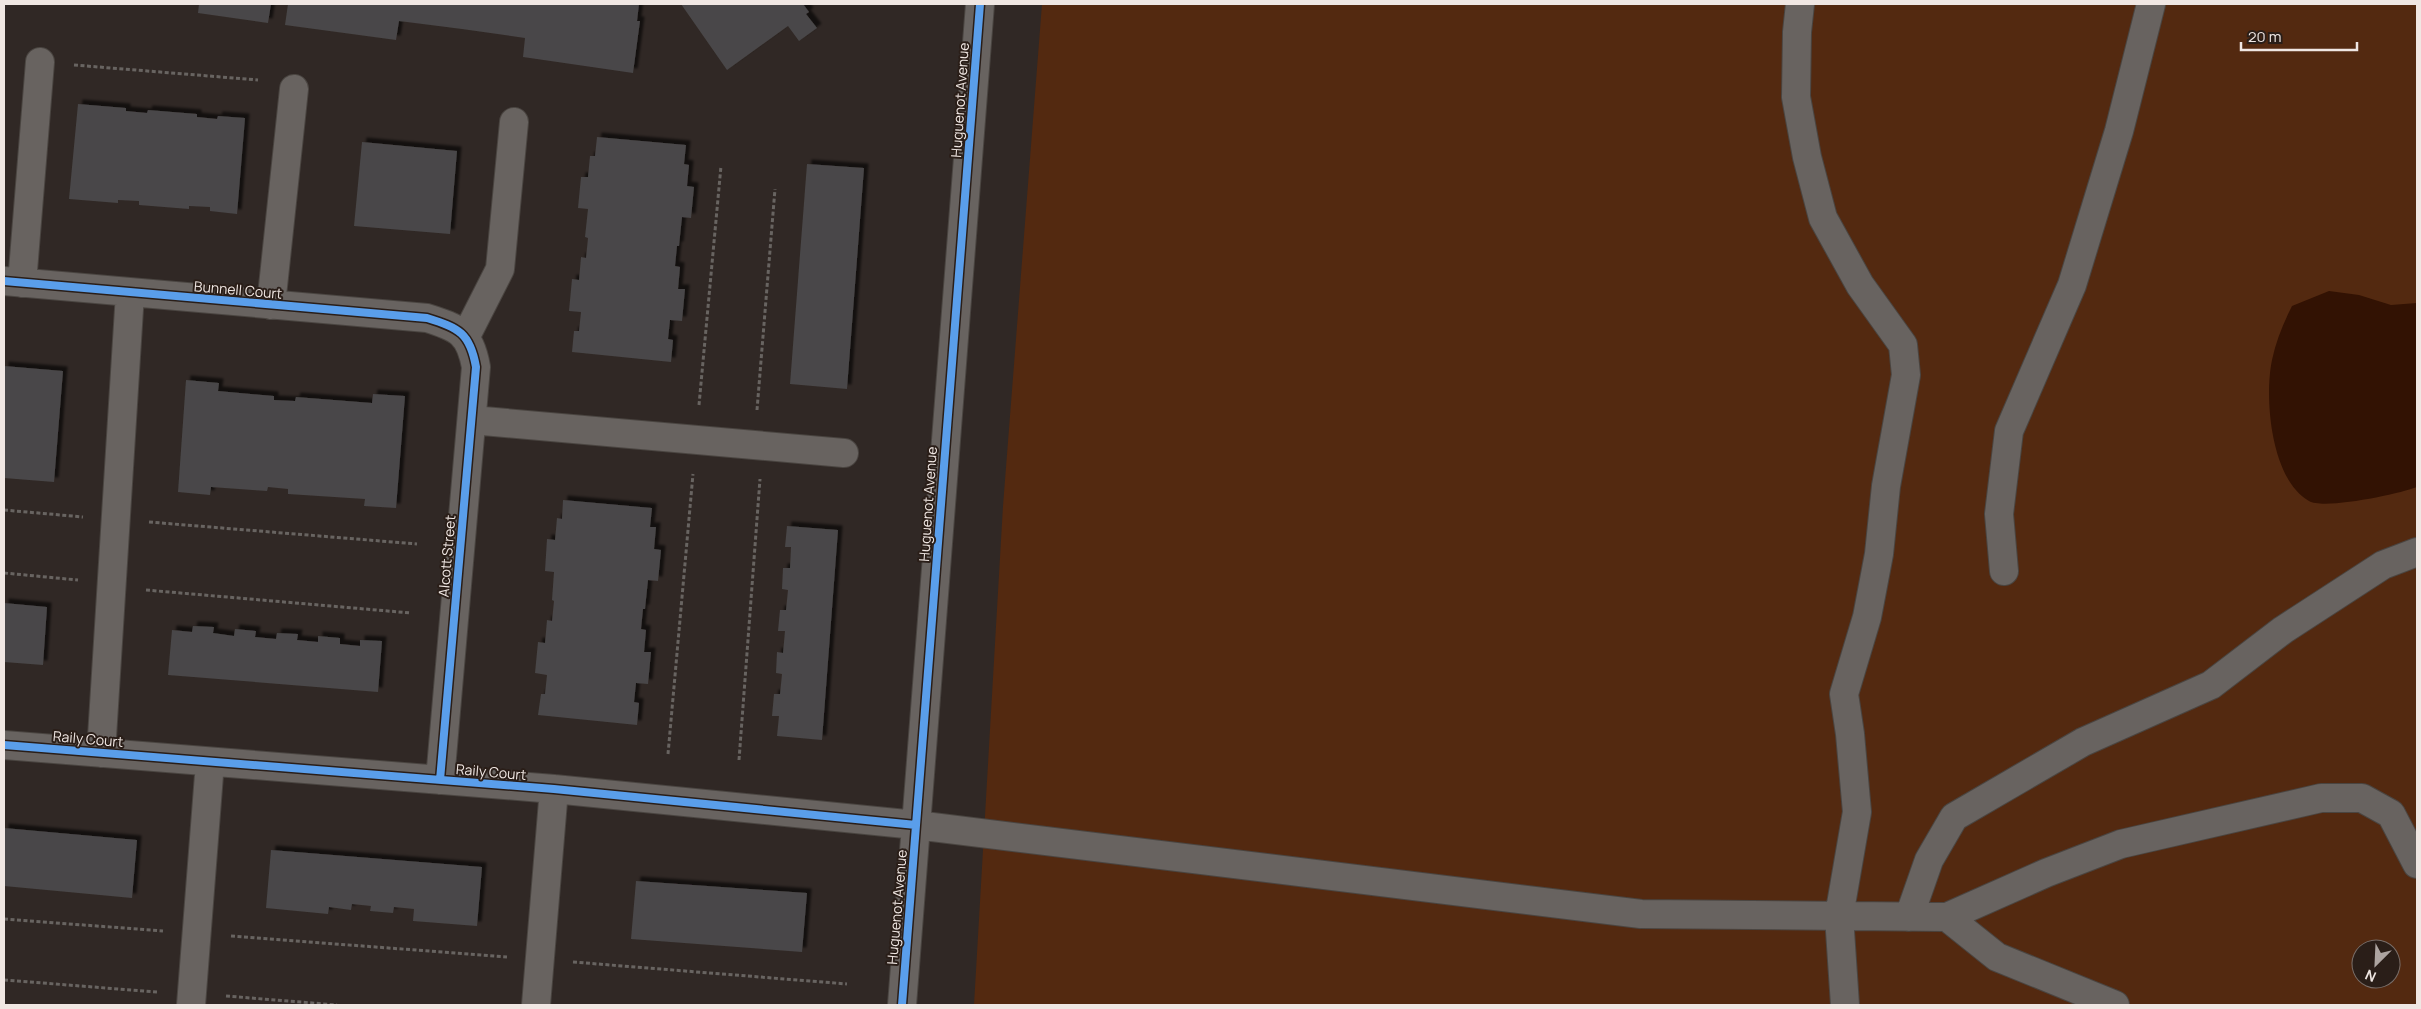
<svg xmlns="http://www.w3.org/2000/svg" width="2421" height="1009" viewBox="0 0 2421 1009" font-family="Manrope,sans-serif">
	<defs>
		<filter id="shadow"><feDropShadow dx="4.5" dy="-4.5" stdDeviation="1" flood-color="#0009"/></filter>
	</defs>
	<rect width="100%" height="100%" fill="#302825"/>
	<path fill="#532910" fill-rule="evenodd" d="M1042 4H2417V1005H974L1003 506ZM2361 949H2391V979H2361Z"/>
	<path fill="#321203" d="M2329 291 2359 295 2391 305 2417 303V487C2399 494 2324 510 2309 501 2271 480 2264 398 2272 360 2276 341 2283 324 2292 306Z"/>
	<path fill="#494748" filter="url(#shadow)" d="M199 4H271L268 23 198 13Z
		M288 4H639L637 21H640L633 73 523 57 525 38 462 29 399 21 396 40 285 25Z
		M681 4H803L809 12 806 14 817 28 799 41 788 26 727 70Z
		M78 104 126 108V111L147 113 148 110 197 114V117L217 119 218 116 245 118 237 214 210 211V207L189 206V209L139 205V201L118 200V203L69 199Z
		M597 137 686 145 684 164 689 165 687 186 694 187 691 218 682 217 679 246H677L675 266 680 267 678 289H685L682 321 670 320 668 339 673 340 671 362 572 352 574 331H579L581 312 569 311 572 279 579 280 581 257 586 258 588 238 585 237 588 209 578 208 581 177H588L590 156H595Z
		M362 142 457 151 450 234 354 226Z
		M807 164 864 168 847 389 790 384Z
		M4 366 63 371 54 482 4 478Z
		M186 380 219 383 218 391 274 396V400L295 401 296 397 372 403 373 394 405 396 396 508 364 506 365 499 288 494V489L268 487 267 491 211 487 210 495 178 492Z
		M563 500 652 508 650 527H656L654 549 661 550 658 581 648 580 645 609H643L641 629 646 630 644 652H651L648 684 636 683 634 702 639 703 637 725 538 715 541 694H545L547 675 535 673 538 642 545 643 547 620 552 621 554 601 552 600 554 572 545 571 547 539 555 540 557 518 562 519Z
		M787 526 838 530 822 740 777 736 779 716H772L774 694H780L782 674 776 673 777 652 783 653 785 631H778L780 610H786L788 590 782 589 783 568H790L791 547H785Z
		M4 603 47 607 43 665 4 662Z
		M193 626 214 627 213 633 234 636 235 629 256 631 255 637 276 639 277 633 298 634 297 640 318 642V636L340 638V644L360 646V640L382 641 378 692 168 675 172 630 192 632Z
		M4 828 137 840 132 898 4 886Z
		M271 850 482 867 477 926 413 921 414 909 394 907 393 913 370 911 371 906 352 904 351 910 329 907 328 914 266 908Z
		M636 881 807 893 802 952 631 939Z"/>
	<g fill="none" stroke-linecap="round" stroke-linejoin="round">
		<g stroke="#4a4541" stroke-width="30">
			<path id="minor" d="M1800 4 1797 32 1796 97 1807 157 1823 218 1860 285 1903 345 1906 375 1886 486 1879 554 1867 617 1844 694 1850 734 1857 812 1839 916 1845 1005
				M4 281 427 318C459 328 470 333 476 367L440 780
				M22 283 40 62
				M271 305 294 89
				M466 336 500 269 514 122
				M472 420 844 453
				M2004 571 1999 514 2009 431 2072 285 2119 131 2151 4
				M4 745 554 789 916 825 1641 914 1947 917 2046 873 2121 844 2321 798H2362L2391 814 2417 864
				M101 753 130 293
				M1909 917 1929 860 1954 817 2083 742 2211 685 2283 630 2383 565 2417 552
				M1947 917 1997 957 2115 1005
				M191 1005 210 762
				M536 1005 554 789
				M902 1005 980 4"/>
		</g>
		<path stroke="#686461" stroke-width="3" stroke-dasharray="4 2.5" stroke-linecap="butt" d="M74 65 258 80
			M699 405 721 166
			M757 410 775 189
			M4 510 83 517
			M149 522 417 544
			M4 573 78 580
			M146 590 411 613
			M668 754 693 474
			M739 760 760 479
			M4 919 163 931
			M231 936 507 957
			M573 962 847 984
			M4 980 157 992
			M226 996 337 1005"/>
		<use href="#minor" stroke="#686360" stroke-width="28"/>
		<g stroke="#2a1e18" stroke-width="11">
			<path id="cycleway" d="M4 281 427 318C459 328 470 333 476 367L440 780
				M4 745 554 789 916 825
				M902 1005 980 4"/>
		</g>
		<use href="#cycleway" stroke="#5a9eea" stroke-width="8"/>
	</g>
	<g text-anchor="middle" stroke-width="4" stroke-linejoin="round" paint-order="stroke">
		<g font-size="14" fill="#f0e7e3" stroke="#2a1e18">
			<text transform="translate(960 100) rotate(-86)" y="5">Huguenot Avenue</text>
			<text transform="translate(238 290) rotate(5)" y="5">Bunnell Court</text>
			<text transform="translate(928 504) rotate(-86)" y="5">Huguenot Avenue</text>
			<text transform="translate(447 556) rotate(-85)" y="5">Alcott Street</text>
			<text transform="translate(88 739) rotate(5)" y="5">Raily Court</text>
			<text transform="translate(491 772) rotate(5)" y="5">Raily Court</text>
			<text transform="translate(897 907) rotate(-85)" y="5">Huguenot Avenue</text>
		</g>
	</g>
	<rect width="2421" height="1009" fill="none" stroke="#f0e7e3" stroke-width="10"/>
	<g transform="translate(2376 964) rotate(204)"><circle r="24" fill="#2a1e18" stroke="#796e69"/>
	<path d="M0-4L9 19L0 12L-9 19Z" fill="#ada4a0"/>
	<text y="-8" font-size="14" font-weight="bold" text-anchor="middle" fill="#f0e7e3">N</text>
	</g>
	<path d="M2241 42v8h116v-8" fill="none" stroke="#f0e7e3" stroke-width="2.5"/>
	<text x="2248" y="42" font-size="15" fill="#f0e7e3" stroke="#2a1e18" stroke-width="4" paint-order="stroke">20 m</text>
</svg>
